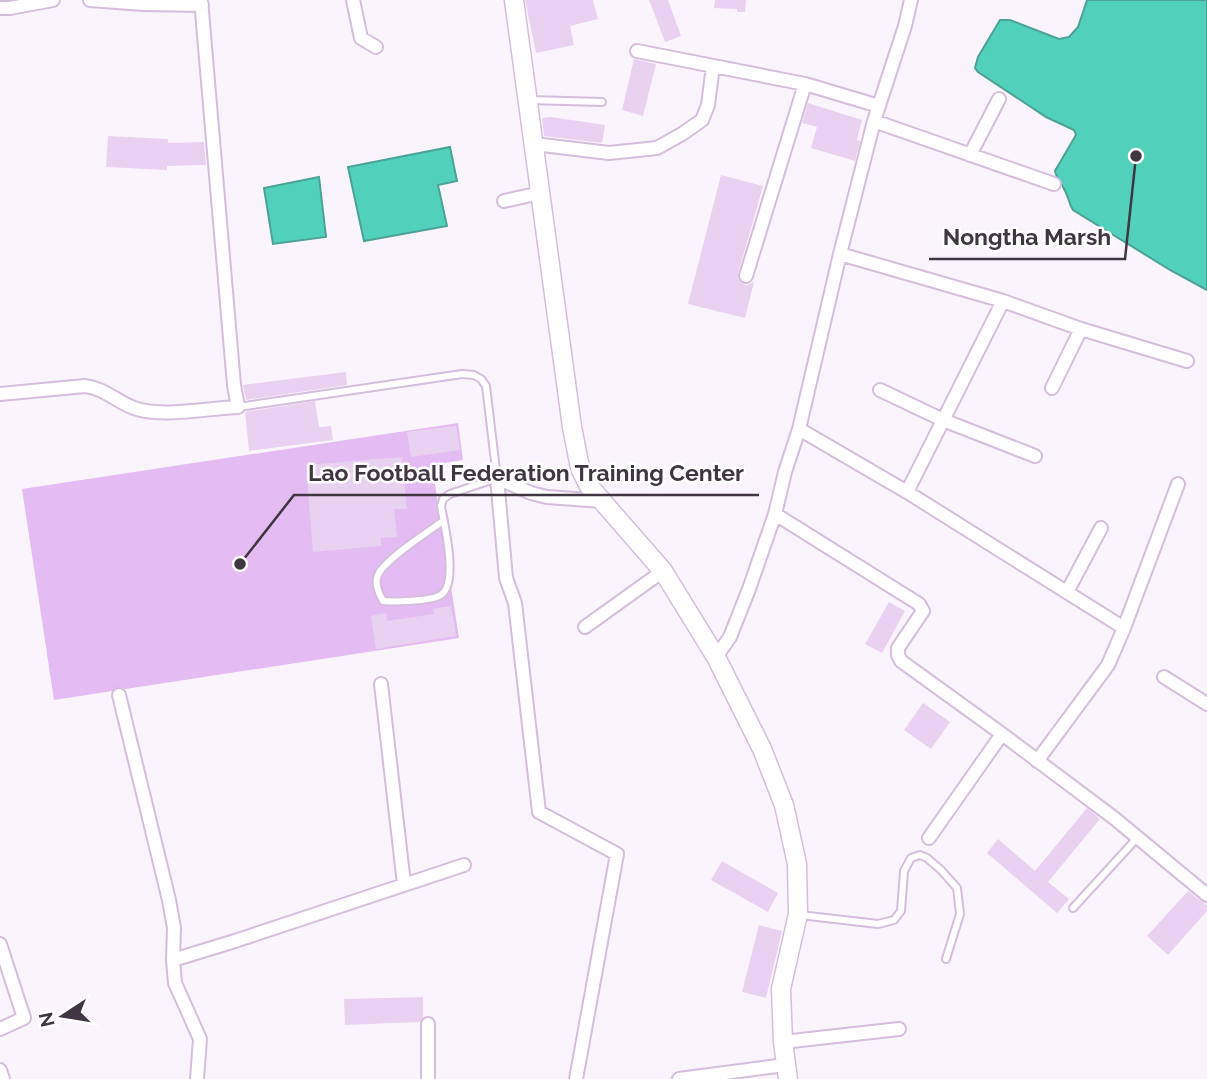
<svg xmlns="http://www.w3.org/2000/svg" width="1207" height="1079" viewBox="0 0 1207 1079" font-family="Raleway,sans-serif">
	<rect width="100%" height="100%" fill="#faf5fc"/>
	<path fill="#e5bbf3" d="M458 423 463 460 432 465 459 638 54 700 22 489Z"/>
	<path fill="#51d1bc" stroke="#4ca297" stroke-width="2" d="M1087 0H1207V290L1170 270 1073 210C1069 204 1069 199 1066 193 1063 185 1057 180 1055 171L1076 135 1074 130 1046 117 978 72 975 68 978 57 1000 20H1010L1059 39 1069 37 1078 27Z
		M450 147 457 181 438 185 447 226 364 241 348 167Z
		M319 177 326 237 273 244 264 188Z"/>
	<path fill="#e9d2f1" d="M525 0H593L598 19 570 26 574 45 536 53Z
		M649 0H668L681 36 665 42Z
		M715 0H746L745 12H737V9L714 8Z
		M634 59 656 64 643 116 622 110Z
		M808 103 862 120 857 140 860 141 855 161 811 148 817 127 802 123Z
		M551 117 605 125 602 143 544 136 542 118Z
		M108 136 168 139V143L204 142 206 165 167 166V170L106 167Z
		M721 175 763 186 738 274V279L743 284 747 285 754 282 745 318 688 304Z
		M346 372 347 385 246 400 243 385Z
		M315 401 319 427 331 426 333 440 249 451 245 412Z
		M456 426 460 450 411 457 407 432Z
		M402 457 407 509H394L397 537 381 538V546L313 552 306 465Z
		M889 602 905 611 882 653 865 644Z
		M451 606 456 636 376 649 371 616 386 613 387 621 434 614 433 609Z
		M923 703 950 722 931 749 904 730Z
		M1087 808 1100 819 1048 882 1069 899 1057 913 987 853 998 839 1035 871Z
		M722 861 778 893 768 912 711 880Z
		M1188 891 1207 906V911L1168 955 1147 936Z
		M759 925 782 931 766 998 742 992Z
		M423 997V1017L420 1022 345 1025 344 999Z"/>
	<g fill="none" stroke-linecap="round" stroke-linejoin="round">
		<g stroke="#d5bedd" stroke-width="10">
			<path id="lane" d="M530 100 602 102
				M238 407 462 374 474 375 481 379 486 386 497 478 450 494 443 499 441 506C444 524 460 587 439 596 429 601 395 602 383 601 379 594 374 584 378 575 384 560 429 531 443 521
				M1073 908 1138 837
				M800 915 878 924 894 920 901 911 904 871 911 858 920 855 927 858 941 870 957 888 960 914 946 959"/>
		</g>
		<g stroke="#d5bedd" stroke-width="16">
			<path id="street" d="M90 0 143 4 202 5
				M353 0 361 38 376 47
				M0 8H10L53 0
				M637 51 805 84 879 106
				M874 121 1054 184
				M534 144 609 153 657 148 682 134 702 120 708 105 713 66
				M970 155 999 99
				M504 201 540 193
				M840 254 1003 301 1081 329 1187 361
				M746 276 805 84
				M1052 388 1081 329
				M880 390 943 420 1035 456
				M0 394 85 386C104 388 117 402 134 408 161 418 208 408 238 407L234 385 201 0
				M799 429 907 492 1124 628
				M907 492 1003 301
				M775 514 919 604 923 611 898 648V655L901 661 1002 734 1114 818 1207 895
				M1067 592 1101 528
				M585 627 663 571
				M716 657 730 637 749 589 775 514 785 472 799 429 840 254 874 121 905 26 911 0
				M1164 677 1207 704
				M381 684 404 884
				M119 695 169 900 174 928 173 960 175 983 200 1039 197 1079
				M1037 761 1108 665 1124 628 1178 484
				M929 838 1002 734
				M0 944 24 1018 0 1029
				M173 960 235 941 464 865
				M783 1042 899 1029
				M0 1070 3 1079
				M428 1079V1024
				M576 1079 617 854 539 812 515 603 506 578 497 478 531 493 547 497 602 501
				M679 1079 785 1065"/>
		</g>
		<g stroke="#d5bedd" stroke-width="21">
			<path id="secondary" d="M514 0 572 427 580 468 589 486 663 571 716 657 762 749 784 805 797 864 798 914 781 989 783 1042 788 1079"/>
		</g>
		<use href="#lane" stroke="#fff" stroke-width="6"/>
		<use href="#street" stroke="#fff" stroke-width="12"/>
		<use href="#secondary" stroke="#fff" stroke-width="18"/>
	</g>
	<path fill="none" stroke="#3f3642" stroke-width="2.5" d="M1136 156L1125 259H929M240 564L294 495H759"/>
	<g fill="#3f3642" stroke="#fff" stroke-width="2.5">
		<circle cx="1136" cy="156" r="7"/>
		<circle cx="240" cy="564" r="7"/>
	</g>
	<g font-size="23" text-anchor="middle" font-weight="bold" fill="#3f3642" stroke="#fff" stroke-width="5" stroke-linejoin="round" paint-order="stroke">
		<text x="1027" y="245">Nongtha Marsh</text>
		<text x="526" y="481">Lao Football Federation Training Center</text>
	</g>
	<g transform="translate(63 1016) rotate(258)" stroke="#ffffff" stroke-width="5" paint-order="stroke">
	<path d="M0-5L12 26L0 18L-12 26Z" fill="#3f3642"/>
	<text y="-10" font-size="19" font-weight="bold" text-anchor="middle" fill="#3f3642">N</text>
	</g>
</svg>
